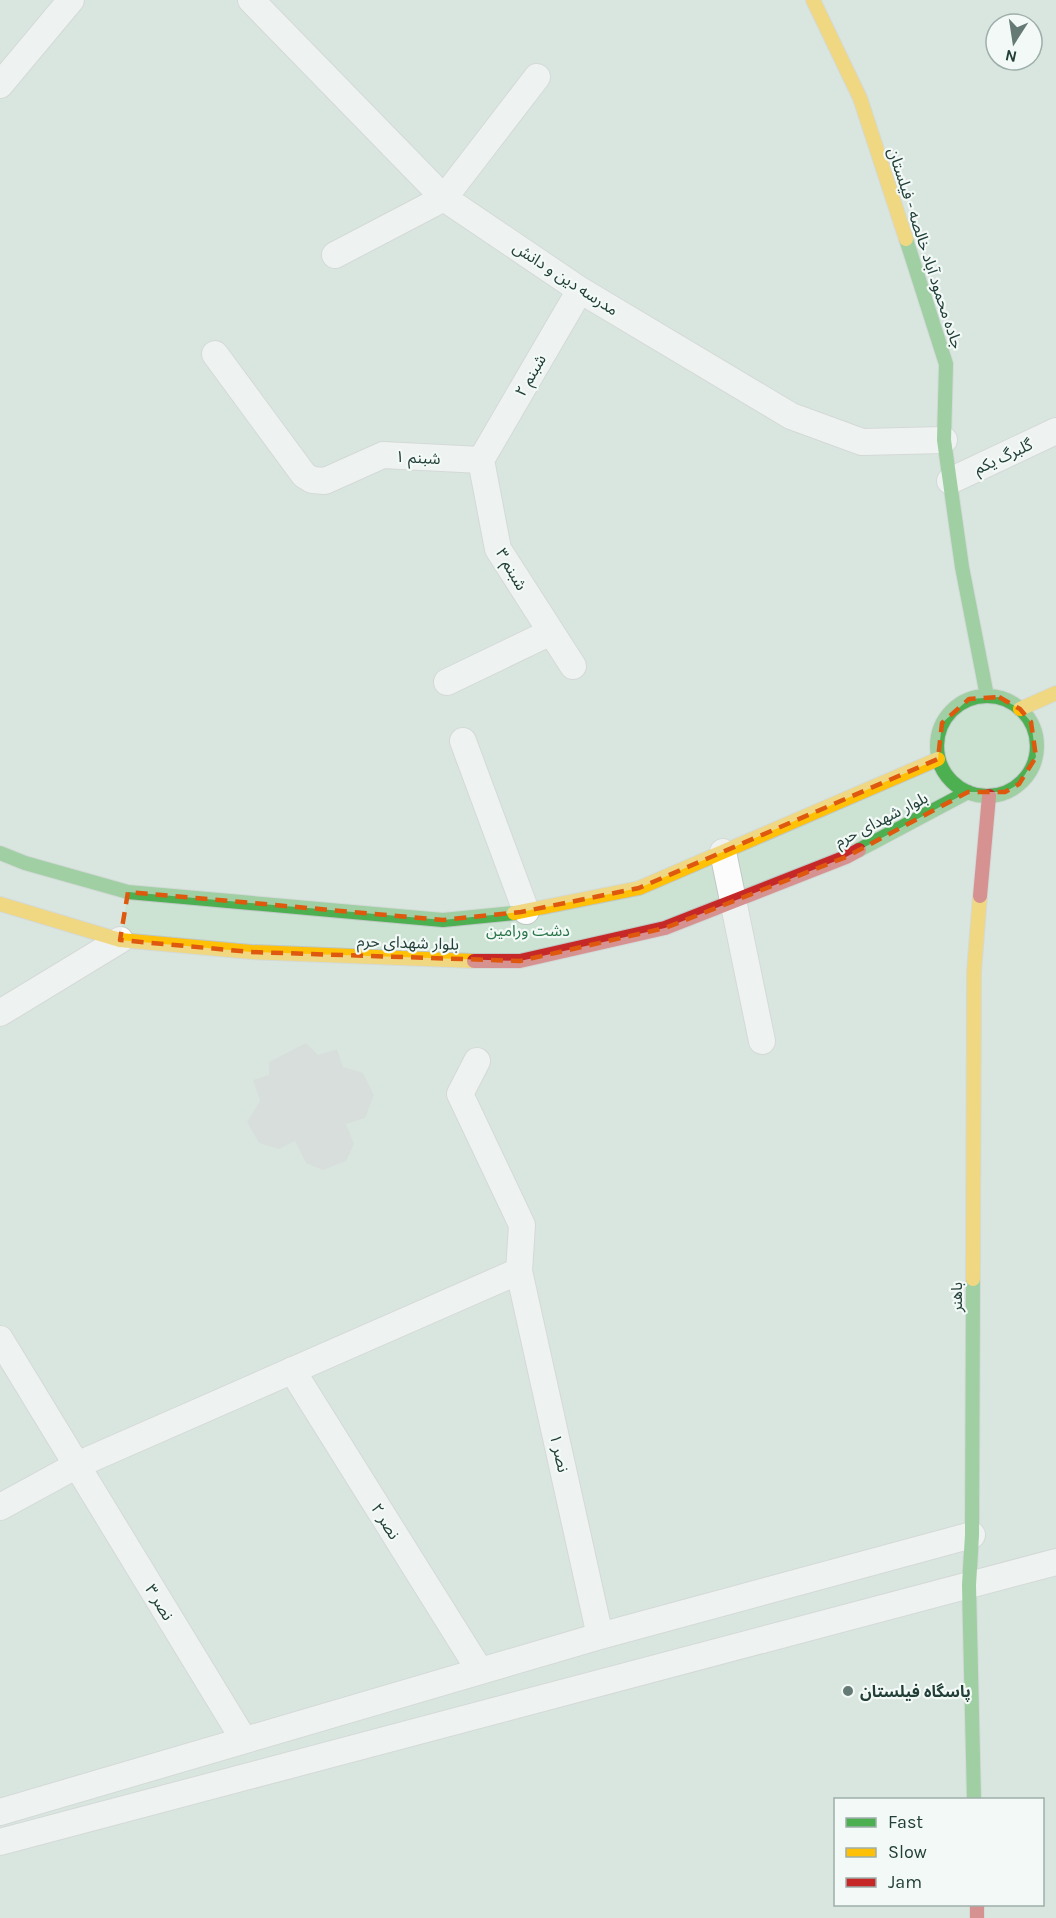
<svg xmlns="http://www.w3.org/2000/svg" width="1056" height="1918" viewBox="0 0 1056 1918" font-family="Karla,'Noto Sans Arabic',sans-serif">
	<rect width="100%" height="100%" fill="#e4e9e7"/>
	<path fill="#cce3d4" fill-rule="evenodd" d="M0 0H1056V1918H0ZM996 24H1032V60H996ZM836 1800H1042V1904H836Z"/>
	<path fill="#cbd0ce" d="M306 1043 318 1055 337 1049 343 1067 363 1073 374 1095 365 1118 346 1124 354 1144 346 1161 323 1170 306 1163 295 1141 279 1149 259 1143 247 1122 260 1101 253 1080 269 1075V1062Z"/>
	<g fill="none" stroke-linecap="round" stroke-linejoin="round">
		<g stroke="#c1c6c4" stroke-width="28">
			<path id="street" d="M251 0 444 198 580 290 791 416 862 442 944 440
				M0 85 71 0
				M335 255 444 198 537 77
				M215 354 304 475 312 480 325 481 383 455 481 460
				M481 460 498 549 573 666
				M481 460 580 290
				M950 481 1056 431
				M447 682 551 632
				M463 741 526 911
				M723 852 762 1041
				M0 1013 120 940
				M477 1061 460 1094 522 1225 519 1271 600 1636
				M0 1339 244 1740
				M292 1370 480 1671
				M0 1507 77 1465 519 1271
				M0 1812 600 1636 972 1535
				M0 1842 1056 1562"/>
		</g>
		<g stroke="#bfc7c4" stroke-width="16">
			<path id="fast" d="M906 239 946 364 944 440 962 567 987 696
				M937 746a50 50 0 1 1 100 0a50 50 0 1 1-100 0Z
				M859 850 968 792
				M0 853 25 863 128 892 443 920 514 913
				M973 1279 972 1535 969 1585 974 1800"/>
		</g>
		<g stroke="#bfc7c4" stroke-width="16">
			<path id="slow" d="M813 0 860 98 906 239
				M1020 709 1056 693
				M0 904 120 940 251 952 474 961
				M514 913 639 888 938 759
				M973 1279 974 972 980 896"/>
		</g>
		<g stroke="#bfc7c4" stroke-width="16">
			<path id="jam" d="M980 896 989 796
				M474 961H520L665 928 846 857 859 850
				M977 1904V1918"/>
		</g>
		<use href="#street" stroke="#fbfcfb" stroke-width="26"/>
		<use href="#fast" stroke="#4caf50" stroke-width="14"/>
		<use href="#slow" stroke="#ffc107" stroke-width="14"/>
		<use href="#jam" stroke="#c62828" stroke-width="14"/>
	</g>
	<path d="M0 0H1056V1918H0ZM999 697 1020 709 1031 722 1036 757 1019 784 1005 792H968L846 857 665 928 520 961 251 952 120 940 128 892 443 920 521 912 639 888 938 759 942 723 969 699Z" fill="#e4e9e7" fill-opacity=".55" fill-rule="evenodd"/>
	<path fill="none" stroke="#de580e" stroke-width="4.5" stroke-dasharray="12 8" stroke-linejoin="round" d="M999 697 1020 709 1031 722 1036 757 1019 784 1005 792H968L846 857 665 928 520 961 251 952 120 940 128 892 443 920 521 912 639 888 938 759 942 723 969 699Z"/>
	<circle fill="#657a75" stroke="#f2f9f6" stroke-width="2" cx="848" cy="1691" r="6"/>
	<g text-anchor="middle" stroke-width="4.5" stroke-linejoin="round" paint-order="stroke">
		<g font-size="16" fill="#213e37" stroke="#f2f9f6">
			<text transform="translate(926 248) rotate(72)" y="6">جاده محمود آباد خالصه - فیلستان</text>
			<text transform="translate(566 278) rotate(33)" y="6">مدرسه دین و دانش</text>
			<text transform="translate(530 375) rotate(-60)" y="6">شبنم ۲</text>
			<text transform="translate(1003 456) rotate(-25)" y="6">گلبرگ یکم</text>
			<text transform="translate(418 457) rotate(3)" y="6">شبنم ۱</text>
			<text transform="translate(512 569) rotate(60)" y="6">شبنم ۳</text>
			<text transform="translate(881 819) rotate(-27)" y="6">بلوار شهدای حرم</text>
			<text transform="translate(408 942) rotate(2)" y="6">بلوار شهدای حرم</text>
			<text transform="translate(956 1297) rotate(-90)" y="6">باهنر</text>
			<text transform="translate(560 1453) rotate(77)" y="6">نصر ۱</text>
			<text transform="translate(386 1521) rotate(58)" y="6">نصر ۲</text>
			<text transform="translate(160 1602) rotate(59)" y="6">نصر ۳</text>
		</g>
		<g font-size="16" fill="#2a764a" stroke="#f2f9f6">
			<text x="528" y="936">دشت ورامین</text>
		</g>
		<g font-size="16" font-weight="bold" fill="#213e37" stroke="#f2f9f6" text-anchor="start">
			<text x="860" y="1697">پاسگاه فیلستان</text>
		</g>
	</g>
	<rect x="834" y="1798" width="210" height="108" fill="#f2f9f6" stroke="#9eaeaa" stroke-width="1.5"/>
	<rect x="846" y="1818" width="30" height="9" fill="#4caf50" stroke="#9eaeaa" stroke-width="1.5"/>
	<text x="888" y="1828" font-size="18" fill="#213e37">Fast</text>
	<rect x="846" y="1848" width="30" height="9" fill="#ffc107" stroke="#9eaeaa" stroke-width="1.5"/>
	<text x="888" y="1858" font-size="18" fill="#213e37">Slow</text>
	<rect x="846" y="1878" width="30" height="9" fill="#c62828" stroke="#9eaeaa" stroke-width="1.5"/>
	<text x="888" y="1888" font-size="18" fill="#213e37">Jam</text>
	<g transform="translate(1014 42) rotate(192)"><circle r="28" fill="#f2f9f6" stroke="#9eaeaa" stroke-width="1.5"/>
	<path d="M0-4.5L10 22L0 15L-10 22Z" fill="#657a75"/>
	<text y="-9" font-size="16" font-weight="bold" text-anchor="middle" fill="#213e37">N</text>
	</g>
</svg>
